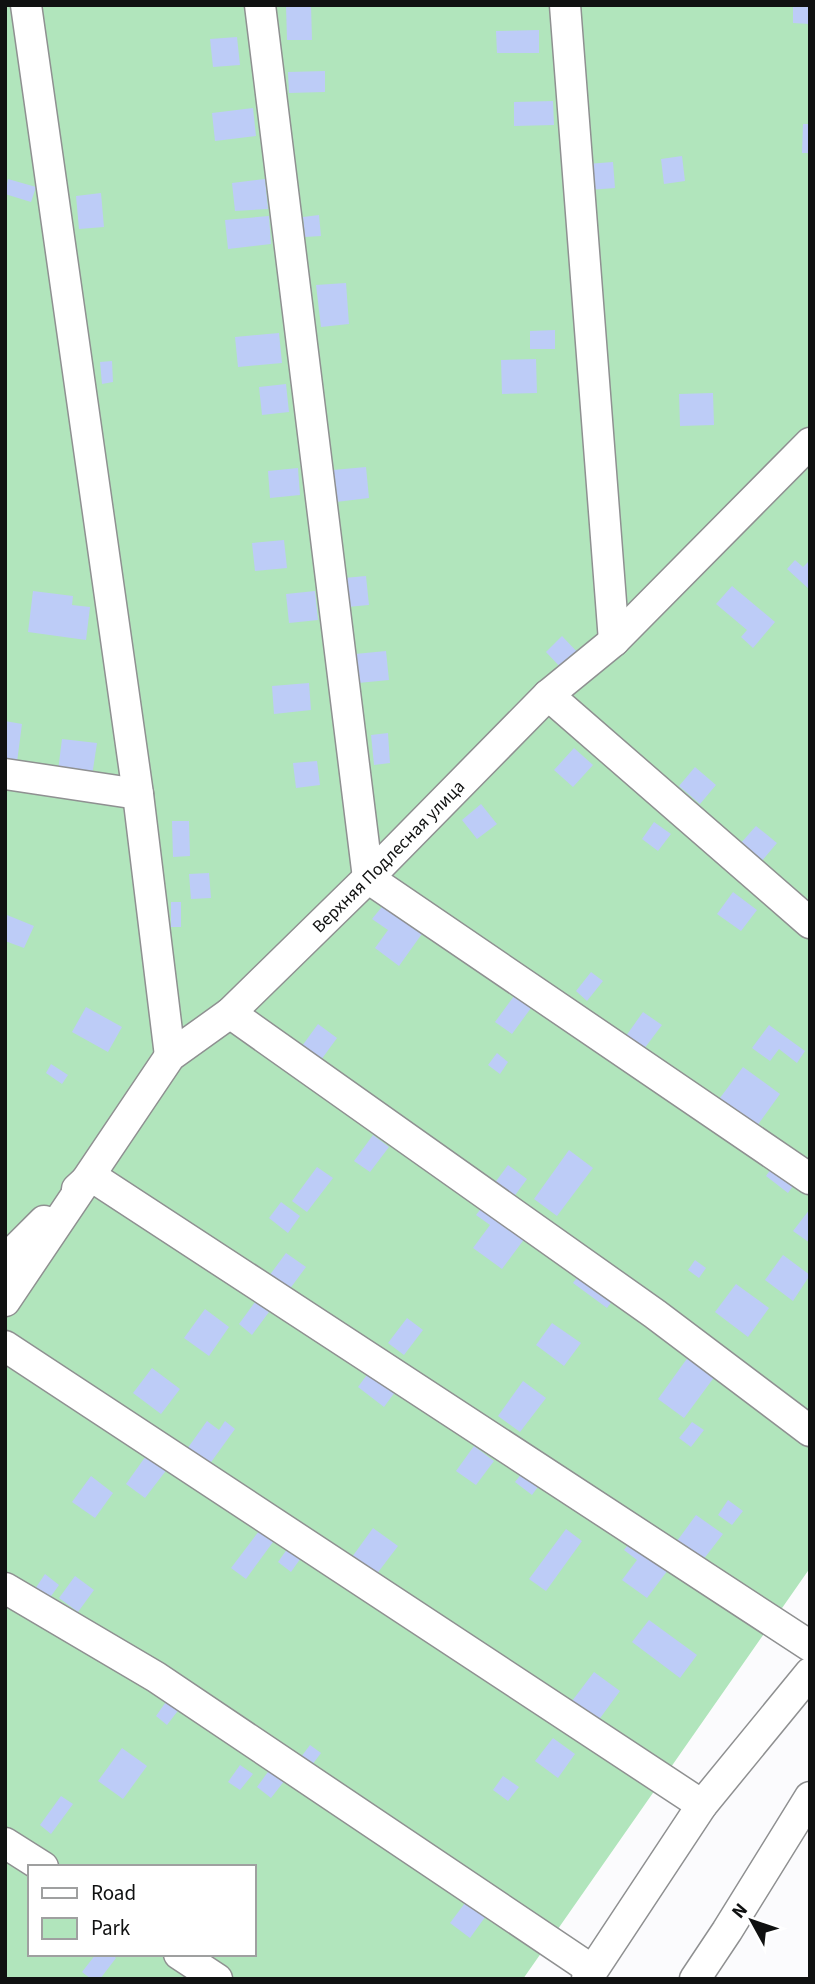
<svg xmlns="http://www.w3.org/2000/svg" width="815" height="1984" viewBox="0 0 815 1984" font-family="'Source Sans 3',sans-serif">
	<rect width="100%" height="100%" fill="#fbfbfd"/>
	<path fill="#b1e5bc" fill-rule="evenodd" d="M5 5H810V1568L523 1979H5ZM30 1867H254V1954H30Z"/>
	<path fill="#bdccf7" d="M286 5H311L312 40H287Z
		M793 5 810 6V24L793 23Z
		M539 30V53H497L496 31Z
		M237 37 240 65 213 67 210 39Z
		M325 71V92L289 93 288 72Z
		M553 101 554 125 514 126V102Z
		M253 108 256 136 215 141 212 113Z
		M803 124H810V153H802Z
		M682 156 685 181 664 184 661 159Z
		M613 162 615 188 589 190 587 164Z
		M8 179 36 187 31 202 5 194Z
		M265 179 268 209 235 211 232 183Z
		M101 193 104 227 79 229 76 196Z
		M319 215 321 236 305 237 303 217Z
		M269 216 271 244 228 249 225 220Z
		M346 283 349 324 321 327 316 285Z
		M555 330V349H530V331Z
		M279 333 282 363 238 367 235 337Z
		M536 359 537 393 502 394 501 360Z
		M112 361 113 382 102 384 100 362Z
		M286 384 289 412 262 415 259 387Z
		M713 393 714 425 680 426 679 394Z
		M366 467 369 498 336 502 333 470Z
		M298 468 300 495 270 498 268 471Z
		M284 540 287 568 255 571 252 543Z
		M795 560 803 567 810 560V590L787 569Z
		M366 576 369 605 347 607 344 578Z
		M732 586 775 622 753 648 741 637 747 630 716 604Z
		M33 591 73 596 72 605 90 607 86 640 28 632Z
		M315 591 318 620 289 623 286 594Z
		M562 636 580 655 564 671 546 652Z
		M386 651 389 680 358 683 355 654Z
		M309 683 311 710 274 714 272 686Z
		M5 721 22 724 17 762 5 761Z
		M388 733 390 763 374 765 371 735Z
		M62 739 97 743 92 776 58 771Z
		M574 748 593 765 573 787 554 770Z
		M317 761 320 785 296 788 293 763Z
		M695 767 716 785 700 804 679 786Z
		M481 804 497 824 477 839 462 820Z
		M172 821H189L190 856 173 857Z
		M654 822 671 834 658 851 642 839Z
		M756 826 777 843 761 862 740 844Z
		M209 873 211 898 191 899 189 874Z
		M733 892 757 910 741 931 717 914Z
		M171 902H181V927H171Z
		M385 903 424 931 399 966 375 948 388 930 372 919Z
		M7 915 34 926 24 948 5 941Z
		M591 972 603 981 587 1001 576 991Z
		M514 996 531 1008 512 1034 495 1022Z
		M86 1007 122 1027 108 1052 72 1032Z
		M643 1012 662 1025 644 1049 626 1036Z
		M318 1024 337 1038 321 1060 302 1046Z
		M769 1025 805 1051 797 1063 779 1049 770 1061 752 1048Z
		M497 1053 508 1062 500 1074 488 1065Z
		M51 1064 68 1075 62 1084 46 1073Z
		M743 1067 780 1094 754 1130 717 1102Z
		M373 1135 389 1147 370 1172 354 1161Z
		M569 1150 593 1168 557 1216 534 1199Z
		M775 1163 798 1179 788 1193 766 1176Z
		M508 1165 527 1179 513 1198 494 1184Z
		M317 1167 333 1178 307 1212 292 1201Z
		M281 1202 300 1216 288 1233 269 1218Z
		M485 1203 528 1234 502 1269 473 1248 490 1225 476 1215Z
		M810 1209V1243L793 1231Z
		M286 1253 306 1267 289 1290 269 1276Z
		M783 1255 810 1275 793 1301 765 1280Z
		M695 1260 706 1268 699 1278 688 1270Z
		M584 1268 618 1293 607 1308 573 1283Z
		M736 1284 769 1308 748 1337 715 1312Z
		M255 1302 269 1312 252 1335 239 1324Z
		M205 1309 229 1327 209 1356 184 1338Z
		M407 1318 423 1330 404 1355 388 1343Z
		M552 1323 581 1343 564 1366 536 1345Z
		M691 1353 718 1372 684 1418 658 1399Z
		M152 1368 180 1389 161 1414 133 1393Z
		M372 1368 398 1388 384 1407 358 1387Z
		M523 1381 546 1398 520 1432 498 1416Z
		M207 1421 219 1430 225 1421 235 1429 209 1465 187 1449Z
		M692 1422 704 1430 691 1447 679 1438Z
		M474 1446 494 1461 476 1485 456 1471Z
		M148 1453 168 1468 145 1498 126 1484Z
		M526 1468 543 1480 532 1495 515 1482Z
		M91 1476 113 1493 95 1518 72 1502Z
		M728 1500 743 1511 732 1525 718 1515Z
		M696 1515 723 1534 703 1560 677 1541Z
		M373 1528 398 1546 376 1575 352 1557Z
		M566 1529 582 1541 546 1591 529 1579Z
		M259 1531 273 1542 246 1579 231 1568Z
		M633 1538 671 1566 647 1598 622 1580 637 1560 624 1550Z
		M290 1545 303 1555 291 1572 278 1562Z
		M45 1574 59 1585 49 1599 35 1589Z
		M75 1576 94 1590 78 1612 59 1598Z
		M649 1620 697 1655 680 1678 632 1642Z
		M594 1672 620 1691 598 1721 572 1701Z
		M168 1699 180 1708 167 1725 156 1716Z
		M553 1738 575 1754 558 1778 535 1761Z
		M310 1745 321 1753 309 1769 298 1761Z
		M122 1748 147 1766 123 1799 98 1781Z
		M240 1765 253 1774 240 1790 228 1782Z
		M270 1769 285 1780 271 1798 257 1787Z
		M503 1776 519 1787 508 1801 493 1790Z
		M61 1796 73 1804 51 1834 40 1825Z
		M468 1899 488 1913 470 1938 450 1923Z
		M96 1954H111L116 1958 100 1979H91L82 1972Z"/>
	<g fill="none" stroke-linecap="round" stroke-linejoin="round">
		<g stroke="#8f9091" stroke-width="33">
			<g id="minor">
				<path d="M26 5 138 794 170 1056"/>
				<path d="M260 5 368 878 810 1179"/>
				<path d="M565 5 614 641"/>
				<path d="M548 695 810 923"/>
				<path d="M5 774 138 794"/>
				<path d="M230 1013 655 1314 810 1431"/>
				<path d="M77 1189 91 1176 810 1646"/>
				<path d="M5 1260 44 1221"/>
				<path id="s1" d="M5 1301 170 1056 230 1013 368 878 548 695 614 641 810 443"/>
				<path d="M5 1346 702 1805"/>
				<path d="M5 1588 156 1677 592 1970"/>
				<path d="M5 1843 43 1867"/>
				<path d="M179 1954 217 1979"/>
				<path d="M587 1979 702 1805 810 1673"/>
				<path d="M695 1979 727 1931 810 1797"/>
			</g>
		</g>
		<use href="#minor" stroke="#fff" stroke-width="30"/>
	</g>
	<g text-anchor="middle" stroke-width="6" stroke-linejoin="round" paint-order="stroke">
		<g font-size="18" fill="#101111" stroke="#fff">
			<text dy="6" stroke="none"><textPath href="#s1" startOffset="592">Верхняя Подлесная улица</textPath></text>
		</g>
	</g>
	<rect width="815" height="1984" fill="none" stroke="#101111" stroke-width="14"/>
	<rect x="28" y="1865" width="228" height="91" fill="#ffffff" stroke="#9fa0a0" stroke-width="2"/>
	<rect x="42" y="1888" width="35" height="10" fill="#ffffff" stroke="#9fa0a0" stroke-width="2"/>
	<text x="91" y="1900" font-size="21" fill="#101111">Road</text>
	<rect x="42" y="1918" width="35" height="21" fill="#b1e5bc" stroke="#9fa0a0" stroke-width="2"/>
	<text x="91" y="1935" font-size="21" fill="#101111">Park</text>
	<g transform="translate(752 1921) rotate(310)" stroke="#ffffff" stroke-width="5" paint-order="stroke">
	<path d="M0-5L12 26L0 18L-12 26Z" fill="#101111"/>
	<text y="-10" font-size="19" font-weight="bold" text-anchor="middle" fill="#101111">N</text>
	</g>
</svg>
